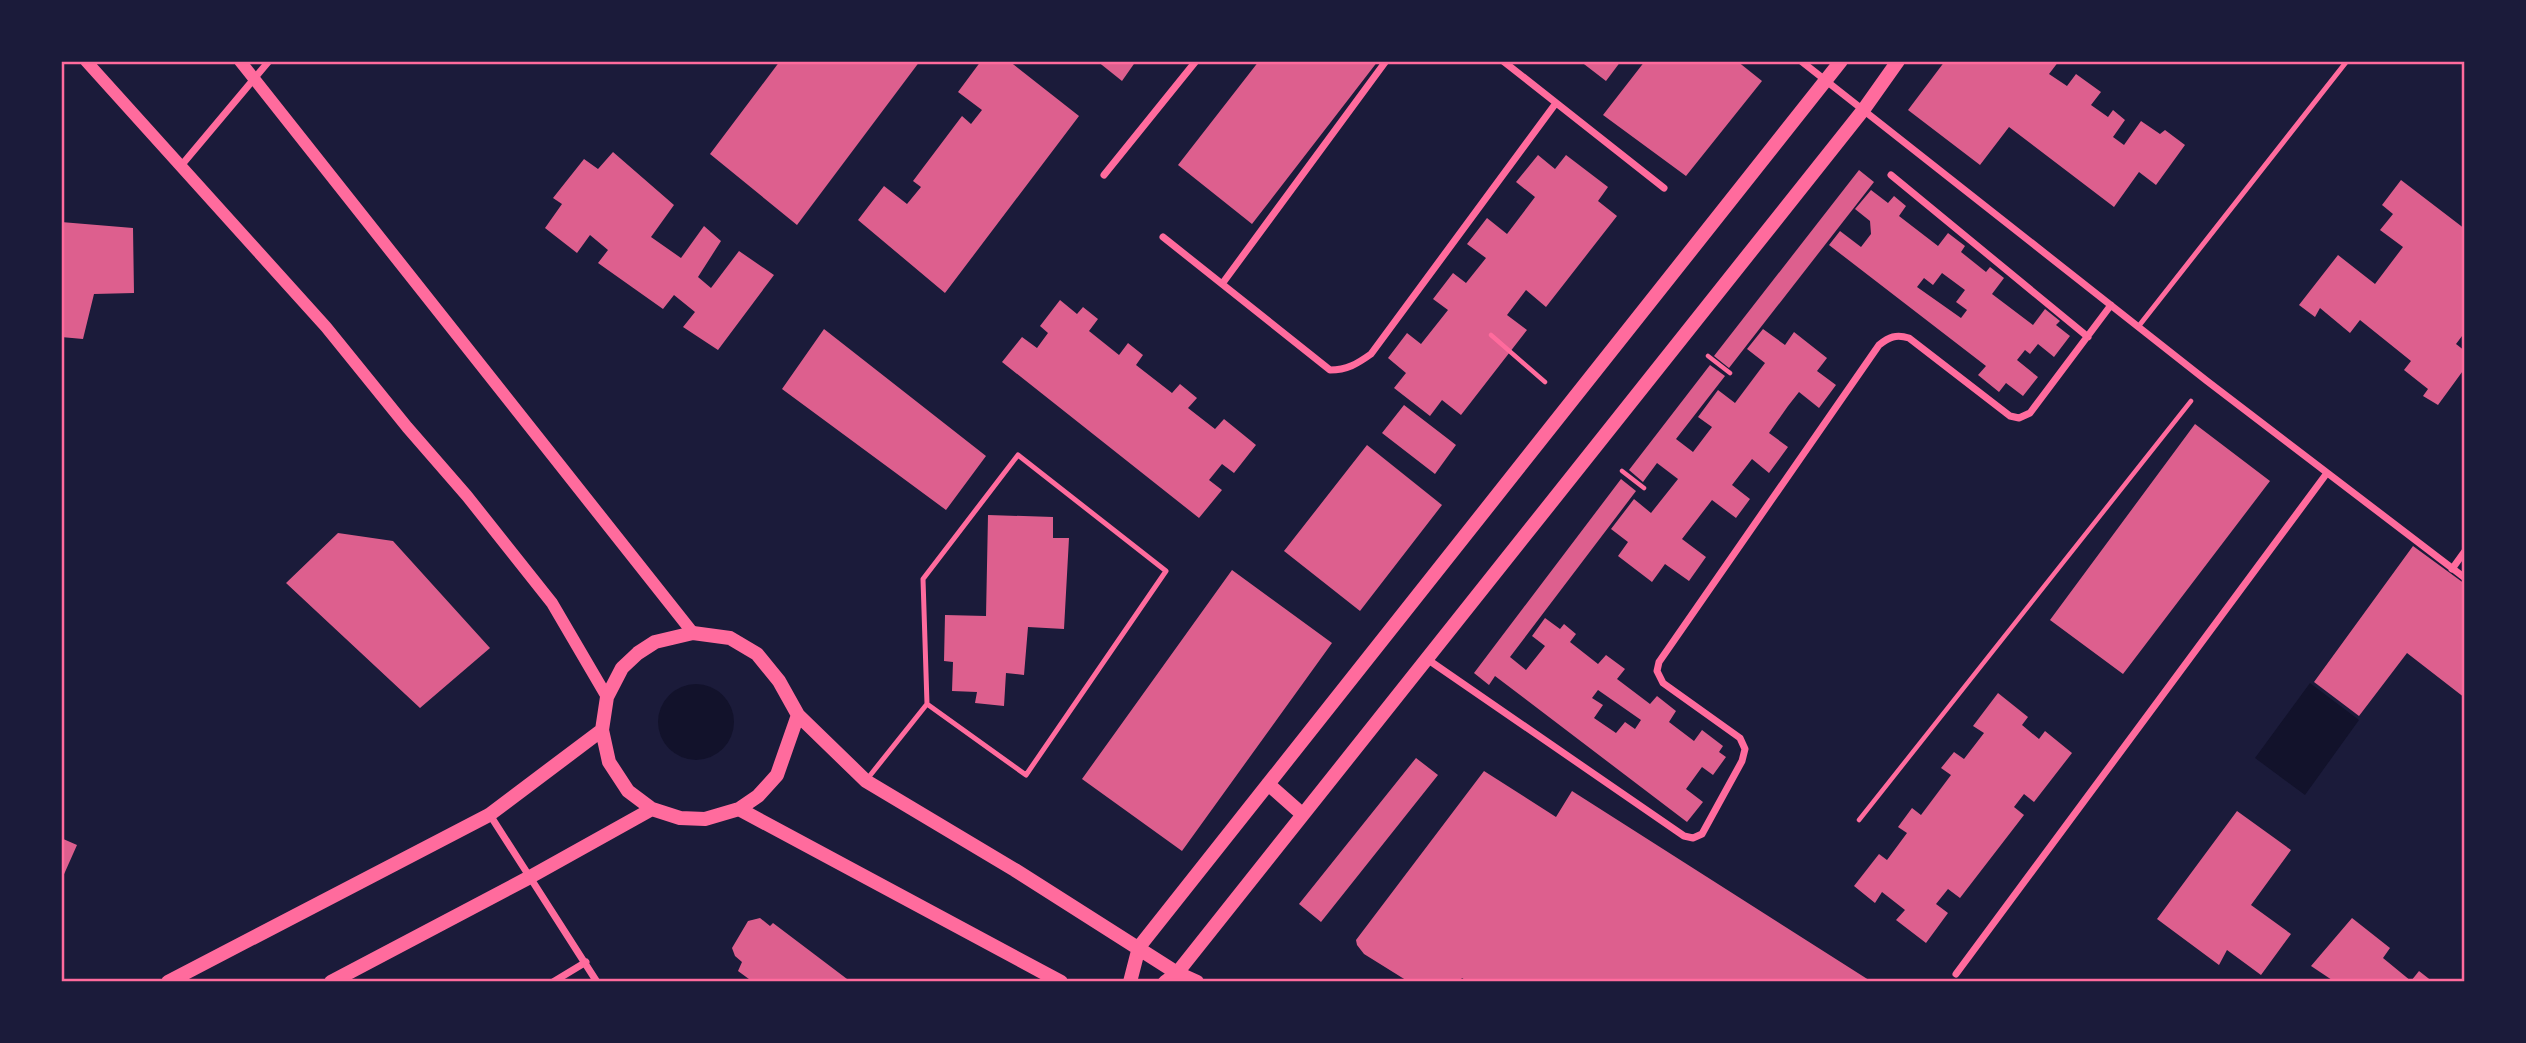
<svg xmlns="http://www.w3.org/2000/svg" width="2526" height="1043" viewBox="0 0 2526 1043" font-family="'Noto Sans',sans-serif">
	<rect width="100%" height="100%" fill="#1b1b3a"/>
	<path fill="#12122b" d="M2310 683 2359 720 2305 795 2255 758Z
		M658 722a38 38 0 1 1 76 0a38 38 0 1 1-76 0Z"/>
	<path fill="#dd5f8e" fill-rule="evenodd" d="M780 61H920L797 225 710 154Z
		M981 61H1009L1079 116 945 293 858 220 884 186 907 204 921 187 913 181 962 116 971 124 982 110 958 92Z
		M1097 61H1136L1122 81Z
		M1259 61H1378L1252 224 1178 165Z
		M1580 61H1621L1606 81Z
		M1645 61H1737L1762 81 1686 176 1603 115Z
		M1945 61H2059L2049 74 2067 86 2076 74 2101 92 2091 105 2108 117 2113 110 2125 120 2113 137 2124 145 2141 121 2160 134 2165 130 2185 145 2156 185 2139 172 2114 207 2009 127 1980 165 1908 110Z
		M613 152 674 205 651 237 681 258 704 226 721 241 698 277 711 288 739 251 774 275 718 350 683 327 695 312 674 295 663 309 598 263 608 250 590 235 577 253 545 228 562 204 553 198 584 159 598 169Z
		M1538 155 1555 169 1566 155 1608 187 1598 201 1617 216 1546 307 1526 290 1507 315 1527 330 1461 415 1442 400 1430 416 1394 388 1406 373 1388 358 1407 333 1421 344 1448 310 1433 299 1453 273 1466 283 1486 258 1467 244 1487 218 1507 234 1535 197 1516 182Z
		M1859 170 1874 182 1729 368 1714 356Z
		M2401 180 2465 229V332L2456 344 2465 351V368L2438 405 2423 396 2428 389 2404 370 2411 361 2360 320 2350 333 2320 308 2315 317 2299 305 2338 255 2375 284 2403 247 2380 230 2393 214 2382 205Z
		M1871 190 1888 203 1894 196 1906 206 1899 216 1938 246 1948 233 1965 246 1961 252 1986 272 1990 267 2004 278 1992 294 2033 325 2045 309 2060 321 2056 325 2070 336 2054 357 2038 344 2030 354 2025 350 2017 360 2038 377 2023 396 2006 383 1999 392 1978 375 1986 366 1829 245 1840 231 1861 247 1871 234 1870 221 1855 209ZM1942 273 1965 290 1956 302 1967 310 1961 318 1917 287 1924 278 1933 285Z
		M61 222 133 228 134 293 94 294 83 339 61 337Z
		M1060 300 1077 314 1083 307 1098 319 1089 331 1119 355 1128 343 1143 355 1136 365 1172 393 1180 384 1197 398 1188 408 1215 429 1224 419 1256 445 1234 473 1222 464 1209 480 1222 490 1199 518 1002 362 1022 337 1037 348 1048 333 1040 326Z
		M824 329 986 456 946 510 782 389Z
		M1763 329 1785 345 1794 332 1827 358 1817 371 1836 385 1819 408 1799 392 1788 406 1769 433 1788 447 1769 473 1752 459 1732 485 1750 499 1736 518 1712 500 1682 539 1706 557 1689 581 1665 564 1652 582 1618 556 1628 542 1611 529 1634 499 1651 513 1678 479 1657 463 1643 482 1629 470 1710 365 1725 376 1676 439 1693 452 1712 427 1698 417 1718 390 1735 403 1765 363 1747 349Z
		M1404 405 1456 445 1435 474 1382 433Z
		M2195 424 2270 481 2123 674 2050 620Z
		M1367 445 1442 505 1360 611 1284 551Z
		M1621 479 1636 491 1510 657 1526 670 1545 646 1532 636 1545 618 1560 629 1564 624 1576 634 1570 642 1598 664 1606 655 1625 669 1617 679 1650 704 1657 696 1676 711 1669 722 1694 741 1702 730 1723 746 1719 752 1726 757 1713 775 1702 767 1686 789 1703 802 1687 822 1495 676 1489 685 1474 673ZM1598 690 1641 720 1635 729 1625 722 1616 733 1594 718 1603 705 1592 698Z
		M988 515 1053 517V538H1069L1064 629 1028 627 1024 675 1006 673 1004 706 975 703 977 692 952 691 953 662 944 661 945 615 986 616Z
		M338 533 393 541 490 648 420 708 286 583Z
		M2413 546 2465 584V698L2407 653 2359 716 2314 682Z
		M1232 570 1332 643 1182 851 1082 779Z
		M1998 693 2028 717 2022 725 2039 739 2045 731 2072 753 2034 802 2024 794 2014 807 2024 815 1960 898 1948 889 1936 904 1948 913 1926 943 1896 920 1905 910 1882 892 1875 903 1854 886 1879 854 1887 860 1907 833 1898 827 1912 808 1921 815 1951 775 1941 768 1954 752 1964 759 1984 733 1973 726Z
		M1416 758 1438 775 1321 922 1299 904Z
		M1484 771 1556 817 1572 791 1872 982H1468L1462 978 1459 982H1409L1364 954 1357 945 1356 940Z
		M2237 811 2291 850 2251 905 2291 934 2261 975 2227 950 2219 965 2157 919Z
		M61 838 77 845 61 881Z
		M760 918 770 926 773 923 851 982H753L738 971 742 962 735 956 732 948 748 921Z
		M2352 918 2390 948 2383 958 2411 981 2419 971 2433 982H2335L2311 966Z"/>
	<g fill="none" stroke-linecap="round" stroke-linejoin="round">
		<path stroke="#ff6b9d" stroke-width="4.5" d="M1491 335 1545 382
			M1708 356 1730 373
			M1622 471 1644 488
			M1859 820 2191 401"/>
		<path stroke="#ff6b9d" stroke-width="5" d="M2138 327 2347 61
			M868 778 927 704 923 579 1018 455 1166 571 1026 775 927 704"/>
		<path stroke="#ff6b9d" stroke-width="7" d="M1503 61 1664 188
			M1801 61 2207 381 2465 578
			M180 167 269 61
			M1104 175 1196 61
			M1891 175 2088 337
			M1163 237 1330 370C1347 370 1357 364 1371 354L1556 103
			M1222 284 1386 61
			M2452 569 2465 551
			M1427 659 1684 836 1693 838 1702 834 1742 761 1745 749 1740 738 1663 683 1657 671 1659 662 1879 345C1889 337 1896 334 1909 338L2010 416 2019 418 2030 413 2111 305
			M490 815 597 982
			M1956 974 2327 473
			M553 982 586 962"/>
		<path stroke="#ff6b9d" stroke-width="12" d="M86 61 326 327 407 427 467 496 552 603 607 697
			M240 61 693 633"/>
		<path stroke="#ff6b9d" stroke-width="14" d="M798 715 777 775 758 796 739 809 705 819 680 818 652 809 628 791 609 762 602 730 607 697 622 668 638 653 655 642 693 633 730 638 757 654 779 681 798 715 866 781 1015 870 1177 973 1197 982
			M1268 784 1302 814
			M739 809 1061 982
			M168 982 489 815 602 730
			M331 982 530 877 652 809
			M1130 982 1139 947 1841 61
			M1165 982 1177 973 1864 109 1898 61"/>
	</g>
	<rect width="2526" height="1043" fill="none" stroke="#1b1b3a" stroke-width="126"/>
	<rect x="63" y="63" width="2400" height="917" fill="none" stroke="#ff6b9d" stroke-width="2.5"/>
</svg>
